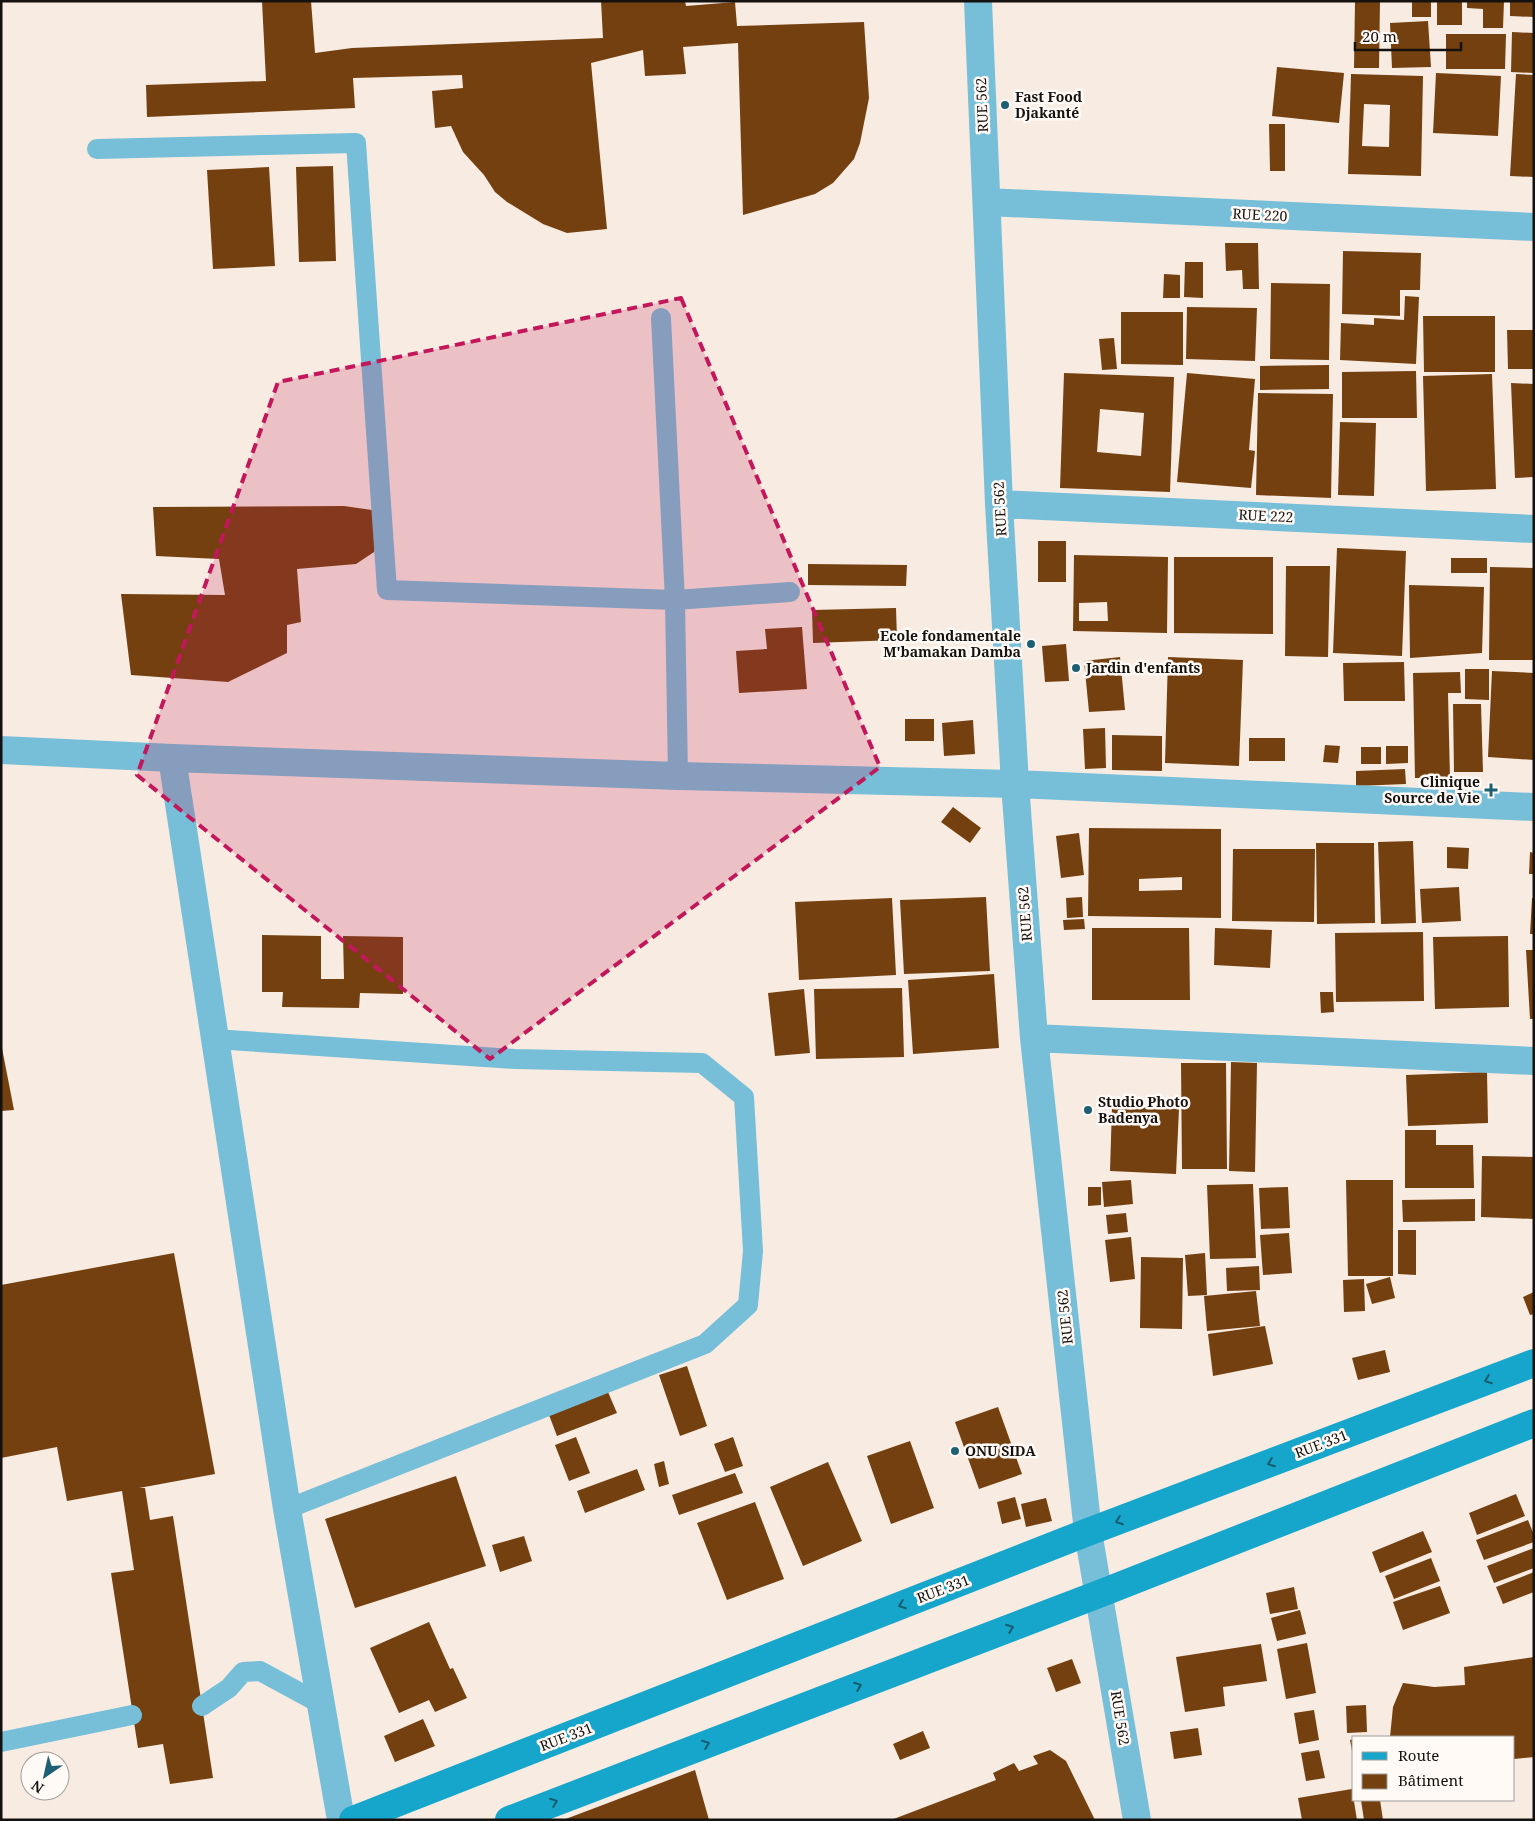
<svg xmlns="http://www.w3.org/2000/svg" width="1535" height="1821" viewBox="0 0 1535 1821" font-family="'Noto Serif',serif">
	<rect width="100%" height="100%" fill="#f7ebe2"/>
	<path fill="#75400f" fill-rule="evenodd" d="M262 1H311L315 53 352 48 603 38 601 1H685L686 6 735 2 737 26 864 22 869 98 860 143 854 159 833 183 815 194 743 215 738 43 683 47 686 74 645 76 643 50 591 63 607 229 567 233 543 224 507 202 495 192 484 175 463 152 451 126 435 128 432 91 463 88 462 75 353 78 355 108 147 117 146 85 266 81Z
		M1355 1H1380L1379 68H1354Z
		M1412 1H1431V17H1412Z
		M1437 1H1462V25H1437Z
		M1467 1H1504L1503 28H1483V9L1467 8Z
		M1510 1H1534V17L1510 16Z
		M1428 21 1431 67 1392 68 1390 23Z
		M1512 32 1534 33V73L1511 72Z
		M1446 34H1506L1505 69H1446Z
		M1277 67 1344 73 1339 123 1272 116Z
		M1436 73 1501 76 1498 136 1433 133Z
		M1351 74 1423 76 1421 176 1348 174ZM1364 104 1390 105 1389 147 1362 146Z
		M1516 74 1534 75V177L1510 176Z
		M1269 124H1285V171H1270Z
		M333 166 336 261 299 262 296 167Z
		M269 167 275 266 213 269 207 170Z
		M1225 243H1258L1259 289H1243L1242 270 1226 271Z
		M1343 251 1421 253 1420 290H1400V316L1342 314Z
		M1185 262H1203V298L1184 297Z
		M1164 274 1180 275V298H1163Z
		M1271 283 1330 284 1329 360 1270 359Z
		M1405 296 1419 297 1416 364 1340 360 1341 323 1374 325V318L1404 320Z
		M1187 307 1257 308 1255 361 1186 359Z
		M1121 312H1183V365L1121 364Z
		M1423 316H1495V372H1424Z
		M1507 330H1534V369H1508Z
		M1114 338 1117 369 1102 370 1099 339Z
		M1329 365V389L1260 390V366Z
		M1416 371 1417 418H1342V372Z
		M1064 373 1174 377 1170 492 1060 488ZM1100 409 1144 413 1141 456 1097 452Z
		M1187 373 1255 379 1249 450 1255 451 1251 488 1177 482Z
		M1492 374 1496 489 1426 491 1423 376Z
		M1511 383 1534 384V477L1515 478Z
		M1258 393 1333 394 1331 498 1256 495Z
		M1340 422 1376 423 1374 496 1338 495Z
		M344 506 372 510 379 533 374 552 356 564 297 569 301 622 287 625V653L228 682 131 675 121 594 225 595 219 559 156 556 153 507Z
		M1038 541H1066V582H1038Z
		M1337 548 1406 551 1402 656 1333 653Z
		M1074 555 1168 557 1167 633 1073 631ZM1107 602 1108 621H1079V603Z
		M1174 557H1273V634L1174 633Z
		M1451 558H1487V573H1451Z
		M808 564 907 565 906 586 808 585Z
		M1286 566H1330L1328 657 1285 656Z
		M1490 567 1534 568V660H1489Z
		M1409 585 1484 587 1482 653 1410 658Z
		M896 608 897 640 813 643 812 610Z
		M802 627 807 689 739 693 736 651 767 649 765 629Z
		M1066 644 1069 681 1045 682 1042 646Z
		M1120 657 1125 710 1089 712 1084 661Z
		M1168 657 1243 660 1239 766 1165 763Z
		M1404 662 1405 701H1344L1343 663Z
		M1465 669H1489V700L1465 699Z
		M1492 671 1534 673V760L1488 757Z
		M1460 672 1461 693H1448L1450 778H1415L1413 673Z
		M1453 704H1481L1483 772H1454Z
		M905 719H934V741H905Z
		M973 720 975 754 944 756 942 723Z
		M1105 728 1106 768 1085 769 1083 729Z
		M1112 735 1162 736V771L1112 770Z
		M1249 738H1285V761H1249Z
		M1325 745 1340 746 1338 763 1323 762Z
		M1386 746H1408V763L1386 764Z
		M1361 747H1381V764H1361Z
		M1405 769 1406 784 1356 786V771Z
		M953 807 981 828 970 843 941 822Z
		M1089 828 1221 829V918L1088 916ZM1182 877V890L1139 891V879Z
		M1079 833 1084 875 1061 878 1056 836Z
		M1413 841 1416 923 1381 924 1378 842Z
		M1316 843H1374L1375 923 1317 924Z
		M1447 847 1469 848 1468 869 1447 868Z
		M1233 849H1315L1314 922 1232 921Z
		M1530 852 1534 853V874H1529Z
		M1459 887 1461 921 1422 923 1420 889Z
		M986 897 990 971 904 974 900 900Z
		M1082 897 1083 917 1067 918 1066 898Z
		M892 898 896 975 799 980 795 902Z
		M1532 898H1534V934H1530Z
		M1084 919 1085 929 1064 930 1063 920Z
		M1092 928H1189L1190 1000H1092Z
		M1215 928 1272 930 1270 968 1214 965Z
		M1423 932 1424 1001 1336 1002 1335 933Z
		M262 935 321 936V979H344L343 936 403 937V994L360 993 359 1008 282 1007 283 992H262Z
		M1508 936 1509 1007 1435 1009 1433 937Z
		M1526 950H1534V1019H1530Z
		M994 974 999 1048 913 1054 908 980Z
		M902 988 904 1057 816 1059 814 989Z
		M804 989 810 1053 775 1056 768 993Z
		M1320 992H1333L1334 1012 1321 1013Z
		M1 1043 14 1110 1 1111Z
		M1231 1062 1257 1063 1255 1172 1229 1171Z
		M1181 1063H1226L1227 1169H1182Z
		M1487 1072 1488 1123 1408 1126 1406 1075Z
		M1112 1106 1179 1109 1176 1174 1110 1171Z
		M1405 1130H1436V1145H1473L1474 1188H1405Z
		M1482 1156 1534 1157V1219L1481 1217Z
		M1131 1180 1133 1204 1104 1207 1102 1182Z
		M1346 1180H1393V1276H1348Z
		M1253 1184 1256 1258 1210 1259 1207 1185Z
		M1088 1187H1101V1205L1088 1206Z
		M1288 1187 1290 1228 1261 1229 1259 1188Z
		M1475 1199V1221L1403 1222 1402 1200Z
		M1126 1213 1128 1232 1108 1234 1106 1215Z
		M1398 1230H1416V1275L1398 1274Z
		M1289 1233 1292 1273 1263 1275 1260 1235Z
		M1131 1237 1135 1279 1110 1282 1105 1240Z
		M174 1253 215 1474 139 1488H145L150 1520 173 1516 213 1778 170 1784 163 1744 138 1748 111 1573 134 1570 122 1491 67 1501 57 1447 1 1458V1285Z
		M1205 1253 1207 1295 1188 1296 1185 1255Z
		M1141 1257 1183 1258 1182 1329 1140 1328Z
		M1259 1266 1260 1290 1227 1291 1226 1268Z
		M1390 1277 1395 1298 1372 1304 1366 1284Z
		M1364 1279 1365 1311 1344 1312 1343 1280Z
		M1256 1291 1260 1326 1207 1331 1204 1296Z
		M1534 1292V1314L1530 1315 1523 1297Z
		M1265 1326 1273 1364 1213 1376 1208 1334Z
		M1385 1350 1390 1372 1358 1380 1352 1358Z
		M687 1366 707 1426 680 1436 659 1375Z
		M608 1392 617 1413 557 1436 549 1415Z
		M998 1407 1022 1474 979 1489 955 1422Z
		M576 1437 590 1473 569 1481 555 1445Z
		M733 1437 743 1466 725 1472 714 1444Z
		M910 1441 934 1508 891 1524 867 1456Z
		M664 1461 669 1484 659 1487 654 1464Z
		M828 1462 862 1541 803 1566 770 1487Z
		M637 1469 645 1490 585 1513 577 1491Z
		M735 1473 743 1493 679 1515 672 1495Z
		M456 1476 486 1566 355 1608 325 1519Z
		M1516 1494 1525 1516 1477 1535 1469 1513Z
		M1015 1497 1021 1519 1002 1524 997 1502Z
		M1046 1498 1052 1521 1026 1527 1021 1504Z
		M755 1502 784 1579 727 1600 697 1523Z
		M1528 1520 1534 1535V1542L1484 1560 1476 1540Z
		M1423 1531 1432 1552 1380 1573 1372 1552Z
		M524 1536 532 1561 500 1572 492 1545Z
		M1534 1548V1568L1494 1583 1487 1566Z
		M1431 1558 1440 1581 1394 1599 1385 1576Z
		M1534 1572V1592L1503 1604 1496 1587Z
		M1440 1586 1450 1613 1403 1630 1393 1602Z
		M1294 1587 1298 1609 1270 1614 1266 1593Z
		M1300 1610 1306 1634 1277 1641 1271 1618Z
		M429 1622 450 1669 453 1668 467 1698 435 1712 429 1700 399 1713 370 1648Z
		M1307 1643 1316 1693 1286 1699 1277 1649Z
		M1261 1644 1267 1681 1223 1687 1225 1706 1185 1712 1176 1657Z
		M1534 1657V1757L1514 1759V1737H1390L1393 1707 1403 1683 1434 1687 1465 1685 1464 1667Z
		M1072 1659 1081 1683 1056 1692 1047 1668Z
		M1366 1705 1367 1732 1347 1733 1346 1706Z
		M1314 1710 1319 1740 1299 1744 1294 1713Z
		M423 1719 435 1746 395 1762 384 1736Z
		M1198 1728 1202 1755 1174 1759 1170 1732Z
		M923 1731 930 1748 900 1760 893 1744Z
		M1354 1739V1755L1353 1756 1350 1740Z
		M1050 1750 1066 1761 1095 1820H891L996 1780 993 1773 1014 1763 1019 1771 1038 1764 1033 1756Z
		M1319 1750 1325 1778 1306 1781 1301 1753Z
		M695 1770 709 1820H563L608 1803Z
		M1352 1789 1357 1820H1302L1298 1798Z
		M1361 1800H1380L1383 1820H1364Z"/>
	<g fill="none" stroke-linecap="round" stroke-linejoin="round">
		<path stroke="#77bfd8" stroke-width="20" d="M97 149 356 143 387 590 675 600 790 592
			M661 318 675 600 678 776
			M214 1039 515 1059 702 1063 744 1097 753 1251 748 1305 705 1344 287 1509
			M202 1706 229 1688 243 1672 260 1671 321 1704
			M1 1742 132 1715"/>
		<path stroke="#77bfd8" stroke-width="28" d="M978 1 999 504 1015 784 1034 1038 1088 1532 1137 1820
			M987 202 1534 227
			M999 504 1534 529
			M1 750 172 758 678 776 1015 784 1534 807
			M172 758 287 1509 341 1820
			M1034 1038 1534 1061"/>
		<path stroke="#17a6cb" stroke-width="28" d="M353 1820 1088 1532 1534 1363
			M509 1820 1099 1594 1534 1423"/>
	</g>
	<defs><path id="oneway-chevron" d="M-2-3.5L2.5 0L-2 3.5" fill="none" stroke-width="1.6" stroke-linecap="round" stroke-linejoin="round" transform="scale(1.25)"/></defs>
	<g stroke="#165c6d">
		<use href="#oneway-chevron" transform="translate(1488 1380) rotate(159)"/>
		<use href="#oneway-chevron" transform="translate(1271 1463) rotate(159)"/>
		<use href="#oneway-chevron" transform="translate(1119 1521) rotate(159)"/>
		<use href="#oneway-chevron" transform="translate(902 1605) rotate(159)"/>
		<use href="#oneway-chevron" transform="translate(1010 1628) rotate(-21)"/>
		<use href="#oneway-chevron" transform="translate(858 1686) rotate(-21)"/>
		<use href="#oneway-chevron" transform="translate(706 1744) rotate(-21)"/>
		<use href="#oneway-chevron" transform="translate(554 1802) rotate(-21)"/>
	</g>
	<path fill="#c2185b" fill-opacity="0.2" stroke="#c2185b" stroke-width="4" stroke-dasharray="10 6" stroke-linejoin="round" d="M681 298 880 767 490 1059 137 775 278 382Z"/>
	<g fill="#1d5f73" stroke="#fffaf6" stroke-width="2">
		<circle cx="1005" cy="105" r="5"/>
		<circle cx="1031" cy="644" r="5"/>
		<circle cx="1076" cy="668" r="5"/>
		<path d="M1488.5 782.5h5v5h5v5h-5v5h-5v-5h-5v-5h5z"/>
		<circle cx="1088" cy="1110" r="5"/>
		<circle cx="955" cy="1451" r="5"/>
	</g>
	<g text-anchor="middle" stroke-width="5" stroke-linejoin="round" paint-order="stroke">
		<g font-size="14" font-weight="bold" fill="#15110f" stroke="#fffaf6" text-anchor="start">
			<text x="1015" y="102">Fast Food<tspan x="1015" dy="16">Djakanté</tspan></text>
			<text x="1021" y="641" text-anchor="end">Ecole fondamentale<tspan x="1021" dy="16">M'bamakan Damba</tspan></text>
			<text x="1086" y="673">Jardin d'enfants</text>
			<text x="1480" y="787" text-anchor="end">Clinique<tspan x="1480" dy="16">Source de Vie</tspan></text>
			<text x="1098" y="1107">Studio Photo<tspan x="1098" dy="16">Badenya</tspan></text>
			<text x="965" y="1456">ONU SIDA</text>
		</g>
		<g font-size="14" fill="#15110f" stroke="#fffaf6">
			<text transform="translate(982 105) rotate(-92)" y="5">RUE 562</text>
			<text transform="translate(1260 215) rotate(3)" y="5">RUE 220</text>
			<text transform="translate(1000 509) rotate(-93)" y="5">RUE 562</text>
			<text transform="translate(1266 516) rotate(3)" y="5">RUE 222</text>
			<text transform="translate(1025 914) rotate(-94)" y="5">RUE 562</text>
			<text transform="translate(1065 1317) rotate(-96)" y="5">RUE 562</text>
			<text transform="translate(1321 1444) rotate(-21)" y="5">RUE 331</text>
			<text transform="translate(943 1589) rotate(-21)" y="5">RUE 331</text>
			<text transform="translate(1120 1718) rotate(81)" y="5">RUE 562</text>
			<text transform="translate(566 1737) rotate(-21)" y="5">RUE 331</text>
		</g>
	</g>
	<rect width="1535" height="1821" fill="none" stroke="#15110f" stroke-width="5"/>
	<rect x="1352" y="1736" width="162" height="65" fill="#fffaf6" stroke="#a19d9a"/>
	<rect x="1362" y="1752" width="25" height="8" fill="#17a6cb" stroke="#a19d9a"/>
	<text x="1398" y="1761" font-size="15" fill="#15110f">Route</text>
	<rect x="1362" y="1774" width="25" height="15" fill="#75400f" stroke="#a19d9a"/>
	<text x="1398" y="1786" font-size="15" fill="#15110f">Bâtiment</text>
	<g transform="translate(45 1776) rotate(214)"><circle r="24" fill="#fffaf6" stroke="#a19d9a"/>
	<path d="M0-4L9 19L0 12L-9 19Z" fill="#1d5f73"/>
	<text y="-8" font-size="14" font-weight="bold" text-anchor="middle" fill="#15110f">N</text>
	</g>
	<path d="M1355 42v8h106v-8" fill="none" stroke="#15110f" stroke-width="2.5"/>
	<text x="1362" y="42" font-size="15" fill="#15110f" stroke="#fffaf6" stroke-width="4" paint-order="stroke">20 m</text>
</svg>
